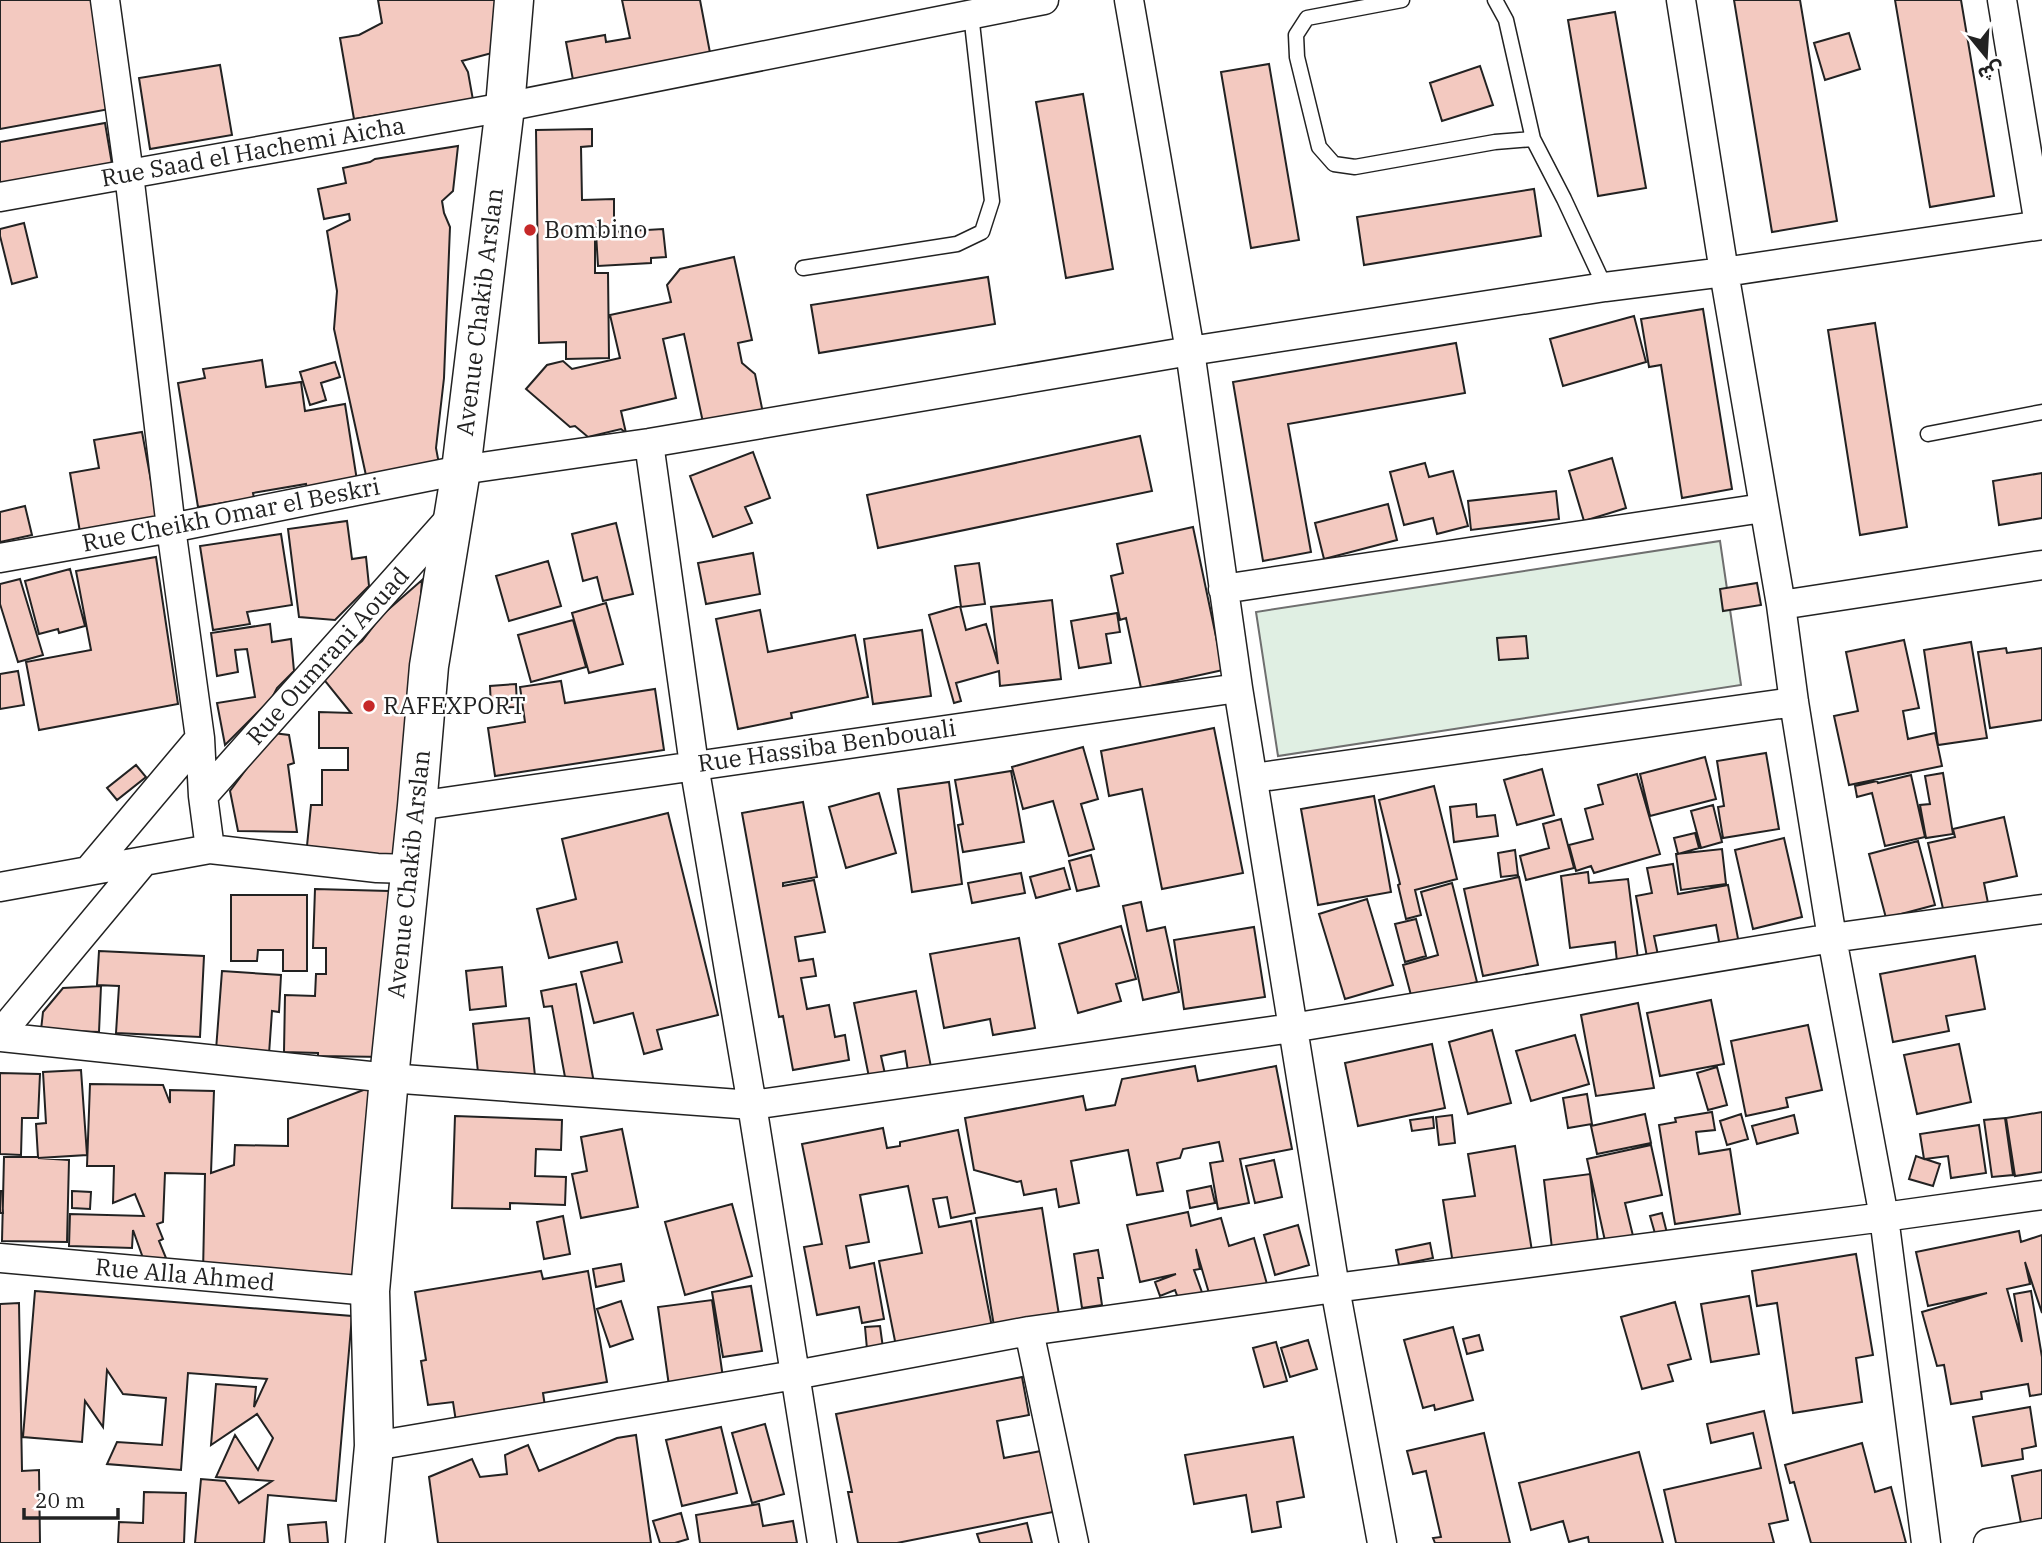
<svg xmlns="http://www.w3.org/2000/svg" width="2042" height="1543" viewBox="0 0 2042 1543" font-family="'IBM Plex Serif','Noto Sans Arabic',serif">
	<rect width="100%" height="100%" fill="#fff"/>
	<path fill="#e0efe3" stroke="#6f6f6f" stroke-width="2" d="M1720 541 1741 685 1278 756 1256 612Z"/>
	<path fill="#f3c9c0" stroke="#222" stroke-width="2" d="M0 0H94L115 108 0 129Z
		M378 0H496L492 53 462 61 468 72 473 100 354 119 340 38 359 35 382 23Z
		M622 0H700L711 58 573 80 566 42 605 35 606 42 630 38Z
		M1734 0H1800L1837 221 1772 232Z
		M1895 0H1961L1994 196 1930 207Z
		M1615 12 1646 188 1598 196 1568 20Z
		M1849 33 1860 69 1825 80 1814 43Z
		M1269 64 1299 240 1251 248 1221 72Z
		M220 65 232 135 150 149 139 78Z
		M1480 66 1493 105 1442 121 1430 83Z
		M1083 94 1113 269 1066 278 1036 102Z
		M105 123 112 164 0 184V142Z
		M592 129V146L581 147 582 200 614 199V227H595V273H608L609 358 566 359V342L539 343 536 130Z
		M458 146 453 191 442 201 444 213 450 227 444 378 436 448 439 464 367 480 334 329 337 291 327 231 350 220 349 214 324 219 318 189 346 183 343 168 370 162 375 159Z
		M1534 189 1541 236 1364 265 1357 217Z
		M24 223 37 277 12 284 0 236V229Z
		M663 229 666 257 651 258V263L598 266 596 233Z
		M734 257 752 340 738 343 742 363 755 374 763 413 704 427 684 334 663 339 676 398 621 411 626 433 621 429 588 437 575 426 570 427 526 389 547 365 563 361 572 369 620 358 610 315 671 302 667 285 680 269Z
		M988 277 995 324 819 353 811 305Z
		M1703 309 1732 489 1682 498 1661 365 1649 367 1641 319Z
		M1634 316 1646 362 1563 386 1550 339Z
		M1875 323 1907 527 1860 535 1828 330Z
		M1456 343 1465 393 1288 424 1311 552 1263 561 1233 382Z
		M262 360 266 387 301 382 305 411 345 404 358 487 308 495 306 484 253 493 254 498 198 507 178 383 205 378 203 369Z
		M335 362 340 377 321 383 326 400 310 405 300 372Z
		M142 432 158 519 80 532 70 473 99 468 94 440Z
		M1140 436 1152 491 878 548 867 495Z
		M753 452 770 498 745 507 752 523 713 537 690 476Z
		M1612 458 1626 508 1584 521 1569 471Z
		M1425 463 1429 477 1453 471 1468 526 1437 534 1433 518 1404 525 1390 472Z
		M2042 473V518L1999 525 1993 481Z
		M1556 491 1559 519 1471 530 1468 501Z
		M1388 504 1397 540 1324 559 1315 523Z
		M25 506 32 535 0 542V512Z
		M347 521 352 559 366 557 369 586 335 620 299 617 288 529Z
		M616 523 633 594 603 601 597 577 583 581 572 534Z
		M1193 527 1223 670 1141 688 1126 618 1120 620 1111 576 1123 573 1117 544Z
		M281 534 292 605 247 612 250 624 213 630 200 546Z
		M753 553 760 594 706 604 698 563Z
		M156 557 178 704 39 730 26 662 91 650 76 571Z
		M548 561 561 606 509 621 496 576Z
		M979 563 985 604 961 607 955 566Z
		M70 569 85 626 59 633 58 629 39 634 25 581Z
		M20 579 43 655 18 662 0 604V584Z
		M422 580 402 861 307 846 311 805H322V770H348V748H319V712L351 713 321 676 362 641 382 615Z
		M1757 583 1761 605 1723 611 1720 589Z
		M1052 600 1061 679 1000 686 999 671 956 683 961 701 954 703 929 615 960 606 966 630 986 624 998 664 991 607Z
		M606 603 623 664 589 673 572 613Z
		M760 610 768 652 855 635 868 697 791 713 792 718 738 729 716 619Z
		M1117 613 1120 632 1106 634 1111 663 1079 668 1071 621Z
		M573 620 586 667 531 682 518 635Z
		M270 624 272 642 291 639 294 671 277 688 272 698 225 745 217 703 255 697 247 649 235 650 238 672 217 676 211 633Z
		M922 630 931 696 873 704 864 639Z
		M1526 636 1528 658 1499 660 1497 638Z
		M1904 640 1919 708 1903 711 1908 739 1935 733 1942 766 1849 785 1834 716 1858 711 1846 652Z
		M1971 642 1987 738 1938 745 1924 650Z
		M2006 648 2007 653 2042 648V720L1990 728 1978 652Z
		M18 671 24 705 0 709V674Z
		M561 681 565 703 655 689 664 750 495 776 488 728 525 722 520 687Z
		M516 684 517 707 491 708 490 686Z
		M1214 728 1243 873 1162 889 1142 789 1109 796 1101 751Z
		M273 733 289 735 294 763 288 765 297 832 238 831 230 791Z
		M1083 747 1098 799 1081 804 1094 849 1069 856 1053 801 1023 809 1012 767Z
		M1766 753 1779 829 1723 838 1718 807 1724 806 1717 761Z
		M1705 757 1716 799 1650 816 1640 774Z
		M136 765 146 777 117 800 107 788Z
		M1542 769 1554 815 1517 825 1504 780Z
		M1011 771 1024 842 963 852 958 825 963 824 955 780Z
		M1943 773 1953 834 1926 838 1920 805 1930 804 1925 776Z
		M1637 774 1660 854 1594 873 1591 866 1576 871 1569 845 1593 839 1585 809 1603 804 1598 785Z
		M1911 775 1925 837 1885 846 1872 793 1857 797 1855 786 1877 781 1878 783Z
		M949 782 962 884 912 892 898 789Z
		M1434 786 1457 879 1415 890 1421 915 1406 919 1398 885 1400 884 1379 800Z
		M879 793 896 853 846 868 829 807Z
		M1374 796 1391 892 1318 905 1301 809Z
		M803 802 817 877 783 883V886L814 880 825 932 795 937 799 961 813 959 816 976 801 978 807 1009 829 1005 835 1037 845 1035 849 1060 793 1070 783 1016 779 1017 742 813Z
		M1476 804 1477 817 1495 815 1498 836 1454 842 1450 807Z
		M1713 805 1722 842 1701 848 1691 811Z
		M668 813 718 1015 657 1030 662 1049 644 1054 633 1013 594 1023 581 972 622 962 617 942 549 958 537 909 576 899 562 839Z
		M2004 817 2017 876 1984 883 1988 903 1944 913 1928 843 1955 837 1953 829Z
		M1561 819 1574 868 1526 880 1520 856 1549 848 1543 824Z
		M1695 833 1699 848 1678 854 1674 838Z
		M1784 838 1802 917 1753 929 1735 850Z
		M1918 841 1935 905 1886 918 1869 854Z
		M1722 849 1726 884 1681 890 1676 854Z
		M1515 850 1518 875 1501 877 1498 853Z
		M1091 855 1099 886 1077 891 1069 861Z
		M1673 864 1678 894 1728 885 1739 944 1720 947 1716 925 1654 936 1658 955 1647 957 1636 896 1652 893 1647 868Z
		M1064 868 1070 889 1036 898 1030 877Z
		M1588 872 1589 883 1628 879 1638 959 1617 962 1615 942 1570 948 1561 876Z
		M1021 873 1025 893 972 903 968 883Z
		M1519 877 1538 965 1483 976 1464 889Z
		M1452 883 1477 982 1412 999 1403 965 1438 955 1421 892Z
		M315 889 389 891 385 1057 318 1056V1053L284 1052 285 995 315 996 316 974H326V948H313Z
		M231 895H307V971H283V950H258L257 961H231Z
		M1367 899 1393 985 1345 999 1319 914Z
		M1141 902 1147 931 1165 927 1179 992 1143 1000 1123 906Z
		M1416 919 1426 956 1405 962 1395 924Z
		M1121 926 1136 979 1116 984 1121 1001 1078 1013 1059 944Z
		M1254 927 1265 997 1184 1009 1174 940Z
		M1019 938 1035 1028 993 1035 990 1019 944 1028 930 954Z
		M99 951 204 956 200 1037 116 1033 119 986 97 985Z
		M1975 956 1985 1009 1946 1016 1949 1031 1893 1042 1880 974Z
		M502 967 506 1006 470 1010 466 971Z
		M222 971 281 975 279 1012 272 1011 269 1054 216 1050Z
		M576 984 594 1083 567 1088 552 1006 544 1007 541 991Z
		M101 986 99 1032 41 1030 43 1012 63 988Z
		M916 991 931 1067 908 1071 905 1051 881 1056 885 1074 869 1077 854 1003Z
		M1711 1000 1724 1064 1660 1076 1647 1013Z
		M1638 1003 1654 1088 1596 1096 1581 1015Z
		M529 1018 535 1076 479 1082 473 1024Z
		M1808 1025 1822 1090 1786 1098 1788 1107 1746 1116 1731 1041Z
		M1492 1030 1511 1103 1468 1114 1449 1042Z
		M1575 1035 1589 1084 1531 1101 1516 1051Z
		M1432 1044 1445 1108 1358 1126 1345 1063Z
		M1959 1044 1971 1102 1917 1114 1904 1055Z
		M1195 1066 1198 1081 1276 1066 1292 1149 1240 1159 1249 1203 1218 1209 1210 1163 1223 1161 1219 1142 1183 1149 1180 1158 1157 1163 1163 1191 1137 1195 1128 1150 1071 1161 1079 1203 1059 1207 1056 1189 1024 1195 1021 1181 1017 1182 974 1170 965 1118 1083 1096 1086 1110 1115 1105 1122 1079Z
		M1717 1067 1727 1105 1708 1110 1697 1073Z
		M81 1070 87 1155 38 1158 69 1160 67 1242 2 1241 4 1157H38L36 1124 46 1123 43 1072Z
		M0 1073 40 1074 38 1118H22L21 1155 0 1154Z
		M90 1084 163 1085 170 1103V1090L214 1091 211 1173 234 1165 235 1145 288 1146V1119L379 1084 373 1278 203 1273 205 1174 165 1173 163 1222 157 1224 163 1239 159 1241 166 1258H143L133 1230 132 1248 69 1246 70 1214 144 1216 135 1194 113 1203 114 1166H87Z
		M1587 1094 1592 1124 1568 1128 1563 1098Z
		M1712 1112 1715 1130 1696 1132 1699 1154 1730 1149 1740 1214 1675 1224 1659 1125 1676 1122 1675 1118Z
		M2042 1112V1172L2015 1176 2006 1118Z
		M1645 1114 1651 1143 1597 1154 1591 1126Z
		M1741 1114 1748 1139 1727 1145 1720 1121Z
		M1452 1115 1455 1143 1439 1145 1436 1117Z
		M1794 1115 1798 1133 1757 1144 1752 1126Z
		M455 1116 562 1120 561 1150 536 1149 535 1176 566 1177 565 1205 510 1203V1209L452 1208Z
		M1433 1117 1434 1128 1412 1131 1410 1120Z
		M2005 1118 2013 1175 1992 1177 1984 1120Z
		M1979 1125 1986 1173 1951 1178 1948 1156 1925 1159 1940 1164 1933 1186 1909 1179 1916 1156 1924 1159 1920 1134Z
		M883 1128 887 1148 900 1146V1142L958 1130 975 1213 951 1218 947 1197 933 1199 939 1227 971 1221 993 1332 897 1351 879 1261 922 1253 908 1186 860 1195 869 1242 846 1246 850 1268 874 1263 884 1319 862 1323 859 1307 817 1315 804 1247 822 1244 802 1144Z
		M622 1129 638 1207 581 1218 572 1174 587 1171 581 1137Z
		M1651 1145 1662 1195 1625 1203 1635 1244 1607 1250 1587 1159Z
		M1515 1146 1532 1251 1453 1264 1443 1200 1475 1196 1468 1154Z
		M1274 1160 1282 1197 1255 1203 1246 1166Z
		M1590 1174 1599 1251 1553 1257 1544 1180Z
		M1211 1186 1215 1203 1190 1208 1187 1191Z
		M0 1191H2L3 1213H0Z
		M72 1191 91 1192 90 1209 72 1208Z
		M732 1204 752 1276 685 1295 665 1222Z
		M1042 1208 1059 1315 994 1326 976 1218Z
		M1188 1212 1191 1226 1221 1218 1229 1246 1254 1238 1267 1284 1211 1300 1196 1249 1200 1269 1194 1270 1204 1298 1181 1306 1175 1290 1160 1296 1155 1282 1176 1274 1140 1282 1127 1225Z
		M1662 1213 1667 1233 1656 1237 1650 1216Z
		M563 1216 570 1254 544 1259 537 1222Z
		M1298 1225 1309 1265 1275 1275 1264 1235Z
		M2019 1231 2021 1242 2042 1235V1313L2025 1262 2030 1284 2007 1289 2022 1342 2014 1294 2031 1291 2042 1357V1394L2030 1396 2028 1384 1981 1392 1982 1399 1951 1404 1944 1365 1937 1366 1922 1312 1987 1293 1928 1306 1916 1252Z
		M1430 1243 1433 1258 1399 1265 1396 1250Z
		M1098 1250 1103 1278H1098L1102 1305 1082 1308 1074 1254Z
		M1856 1254 1873 1355 1856 1358 1862 1402 1793 1413 1777 1303 1757 1306 1752 1271Z
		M621 1264 624 1281 596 1287 593 1269Z
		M541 1271 543 1279 588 1271 607 1382 543 1393 546 1413 457 1428 453 1402 428 1405 421 1361 426 1360 415 1292Z
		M751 1286 762 1351 723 1357 712 1292Z
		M35 1291 352 1316 336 1501 268 1495 264 1543H195L201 1479 225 1481 239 1503 272 1481 216 1477 235 1435 258 1470 273 1438 257 1414 211 1445 216 1384 256 1387 254 1407 267 1379 188 1373 181 1470 107 1464 117 1442 162 1445 166 1398 123 1394 107 1370 103 1427 85 1401 82 1442 23 1437Z
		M1749 1296 1759 1354 1711 1362 1701 1304Z
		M712 1300 724 1385 670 1393 658 1307Z
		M621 1301 633 1339 610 1347 597 1309Z
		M1675 1302 1691 1359 1668 1365 1673 1381 1642 1389 1621 1317Z
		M19 1303 22 1471 39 1470 40 1543H0V1304Z
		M880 1326 883 1348 867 1349 865 1327Z
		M1453 1327 1473 1400 1435 1410 1434 1405 1423 1408 1404 1340Z
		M1479 1335 1483 1350 1467 1354 1463 1339Z
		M1308 1340 1317 1369 1290 1377 1281 1348Z
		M1276 1342 1287 1381 1264 1387 1253 1348Z
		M1022 1377 1029 1415 997 1421 1004 1458 1041 1451 1053 1512 897 1543H858L848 1492H852L836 1414Z
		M2030 1407 2036 1446 2022 1449 2023 1459 1982 1466 1973 1417Z
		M1764 1411 1788 1520 1769 1524 1774 1543H1676L1664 1490 1761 1468 1753 1433 1711 1443 1707 1424Z
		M765 1424 784 1494 752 1503 732 1433Z
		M721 1427 737 1493 682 1506 666 1440Z
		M1484 1433 1510 1543H1435L1433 1538 1441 1537 1426 1471 1413 1474 1407 1451Z
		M636 1435 651 1543H438L429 1477 472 1459 480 1477 507 1474 505 1455 528 1445 539 1471 617 1438Z
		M1293 1437 1304 1497 1277 1502 1281 1527 1252 1532 1246 1495 1194 1504 1185 1455Z
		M1862 1443 1875 1492 1891 1487 1906 1543H1811L1794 1482 1790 1483 1785 1465Z
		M1639 1452 1663 1543H1589L1588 1537 1569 1542 1563 1521 1531 1530 1519 1483Z
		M2042 1470V1519L2021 1523 2012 1476Z
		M144 1492 186 1493 184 1543H118L119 1522 143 1523Z
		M759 1504 763 1526 793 1521 797 1543H700L696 1515Z
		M681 1513 688 1539 675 1543H660L653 1521Z
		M326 1522 328 1543H290L288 1525Z
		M1027 1523 1032 1543H980L977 1534Z"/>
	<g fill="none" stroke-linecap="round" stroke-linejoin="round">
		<g stroke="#222" stroke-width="17">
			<path id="lane" d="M1402 0 1307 18 1296 35 1297 57 1319 147 1334 164 1355 167 1495 142 1533 139
				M1495 0 1506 20 1533 139 1564 199 1605 287
				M803 268 957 244 982 232 992 201 971 14
				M1928 434 2042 412"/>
		</g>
		<g stroke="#222" stroke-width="31">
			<path id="street" d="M105 0 129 174 171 528 200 738 203 796 210 849
				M1129 0 1190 351 1238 688 1335 1288 1382 1543
				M1681 0 1724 272 1781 605 1794 702 1832 938 1884 1217 1926 1543
				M2002 0 2039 225
				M0 197 505 107 1044 0
				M649 443 694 765 752 1105 822 1543
				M0 558 171 528 461 470 649 443 1190 351 1605 287 1724 272 2042 225
				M1223 589 1763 508
				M1781 605 2042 565
				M1254 778 1794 702
				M203 796 453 515
				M417 806 1238 688
				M88 871 200 738
				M0 887 210 849 377 868 410 869
				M0 1034 143 862
				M0 1037 389 1078 752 1105 1292 1028 1832 938 2042 909
				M0 1258 370 1291
				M1029 1331 1074 1543
				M374 1446 795 1375 1029 1331 1335 1288 1884 1217 2042 1195
				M1988 1543 2042 1533"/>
		</g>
		<g stroke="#222" stroke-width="41">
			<path id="secondary" d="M365 1543 374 1446 370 1291 389 1078 417 806 429 666 461 470 505 107 514 0"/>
		</g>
		<use href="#lane" stroke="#fff" stroke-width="14"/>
		<use href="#street" stroke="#fff" stroke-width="28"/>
		<use href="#secondary" stroke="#fff" stroke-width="38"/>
	</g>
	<g fill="#c62828" stroke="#fff" stroke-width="2.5">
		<circle cx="530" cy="230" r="7"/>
		<circle cx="369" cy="706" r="7"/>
	</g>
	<g text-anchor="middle" stroke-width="5" stroke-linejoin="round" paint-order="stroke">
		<g font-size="24" fill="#222" stroke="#fff">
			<text transform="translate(253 152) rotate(-10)" y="8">Rue Saad el Hachemi Aicha</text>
			<text transform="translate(480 312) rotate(-83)" y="8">Avenue Chakib Arslan</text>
			<text transform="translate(231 515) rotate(-11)" y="8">Rue Cheikh Omar el Beskri</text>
			<text transform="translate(328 656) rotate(-48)" y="8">Rue Oumrani Aouad</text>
			<text transform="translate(827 746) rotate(-8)" y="8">Rue Hassiba Benbouali</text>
			<text transform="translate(409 874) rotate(-84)" y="8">Avenue Chakib Arslan</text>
			<text transform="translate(185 1275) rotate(5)" y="8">Rue Alla Ahmed</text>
		</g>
		<g font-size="24" fill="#222" stroke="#fff" text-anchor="start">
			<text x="544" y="238">Bombino</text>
			<text x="383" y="714">RAFEXPORT</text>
		</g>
	</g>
	<g transform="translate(1986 56) rotate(162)" stroke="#ffffff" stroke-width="5" paint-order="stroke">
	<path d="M0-5L12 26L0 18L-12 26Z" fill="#222222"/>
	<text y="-10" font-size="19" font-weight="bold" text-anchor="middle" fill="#222222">ش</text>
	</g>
	<path d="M24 1508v10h94v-10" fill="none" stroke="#222222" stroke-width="3.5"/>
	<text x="35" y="1508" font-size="21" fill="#222222" stroke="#ffffff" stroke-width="5" paint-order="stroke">20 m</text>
</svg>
